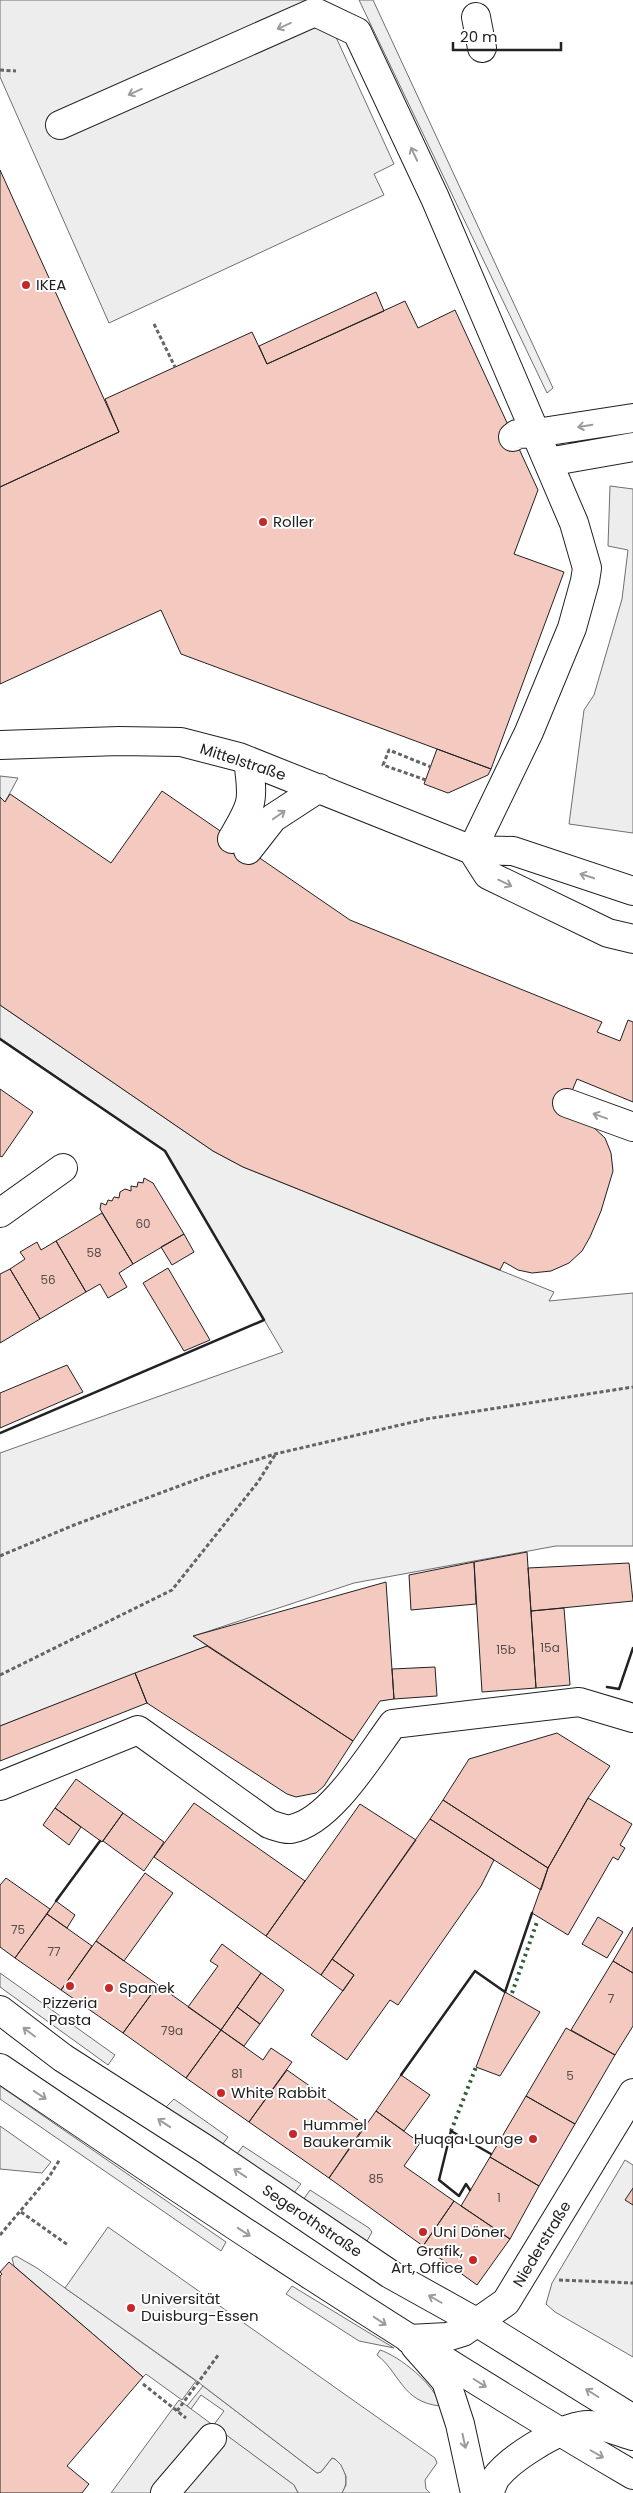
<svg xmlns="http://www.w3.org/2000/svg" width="633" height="2493" viewBox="0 0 633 2493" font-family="Poppins,sans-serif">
	<rect width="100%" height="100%" fill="#fff"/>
	<path fill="#eee" stroke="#6f6f6f" d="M359 0H373L553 388 547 393Z
		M0 776 18 778 5 802 0 797Z
		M0 1005 213 1151 243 1167 554 1292 549 1301 633 1293V1546H556L354 1583 194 1636 207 1646 0 1726V1453L283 1352 165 1151 0 1038Z
		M0 2126 51 2162 42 2173 0 2169Z
		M625 2160 633 2165V2357L555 2312 546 2304 552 2283Z
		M16 2256 37 2268 196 2381 182 2400 146 2374 143 2377 14 2266 12 2258Z
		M380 2350C399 2356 436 2385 440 2406 402 2402 400 2373 377 2355Z
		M203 2386 317 2473 321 2472 332 2458C345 2462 350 2482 342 2493H298L294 2485 213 2426 224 2411 201 2395 191 2409 187 2406Z"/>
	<path fill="#ededed" stroke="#6f6f6f" d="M0 0H319L394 164 374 174 384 195 109 323 0 77Z
		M610 486 633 489V833L569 824 584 710 594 695 622 599 628 550 608 546Z
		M0 1973 115 2055 108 2065 0 1987Z
		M0 2086 226 2242 221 2251 0 2099Z
		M174 2099 228 2137 222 2145 166 2107Z
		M243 2146 301 2184 293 2194 236 2155Z
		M310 2190 369 2228 372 2232 367 2241 303 2200Z
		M108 2227 435 2458 437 2463 425 2480 426 2489 430 2493H342L346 2485V2476L341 2465 335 2459 332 2458 321 2472 317 2473 194 2379 65 2288Z
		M292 2286 394 2348 359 2341 286 2294Z
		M179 2400 294 2485 298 2493H111Z"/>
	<path fill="#f3c9c0" stroke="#222" d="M0 170 119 432 0 487Z
		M376 292 384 311 267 364 259 346Z
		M405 301 418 328 455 310 538 490 514 554 564 572 491 769 181 654 161 610 0 684V487L119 432 105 399 252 332 267 364Z
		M437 749 491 769 488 775 448 793 424 784Z
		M162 791 350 920 602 1022 597 1032 620 1041 628 1020 633 1022V1102L577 1079 567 1103 605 1138 611 1153 613 1171 601 1211 590 1237 582 1251 569 1263 551 1271 532 1273 518 1270 504 1262 500 1270 243 1167 213 1151 0 1005V797L5 802 10 794 111 863Z
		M0 1089 33 1112 2 1157 0 1156Z
		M144 1178 153 1183 184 1234 133 1264 100 1209 101 1203 106 1205 108 1200 112 1201 114 1197 119 1198 120 1192 125 1189 131 1191V1186L137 1187 138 1182 143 1183Z
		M102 1213 133 1264 119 1273 127 1287 108 1298 100 1284 86 1292 56 1241Z
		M184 1234 194 1252 172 1265 161 1247Z
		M56 1241 86 1292 40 1319 10 1269 25 1259 20 1252 37 1242 41 1250Z
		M168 1268 210 1340 184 1351 143 1283Z
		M10 1269 40 1319 0 1343V1274Z
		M67 1365 83 1392 0 1428V1393Z
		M527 1552 536 1688 482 1692 474 1562Z
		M474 1562 476 1604 411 1610 409 1575Z
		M629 1563 633 1601 531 1611 528 1568Z
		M386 1582 394 1699 380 1701 353 1741 193 1636Z
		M564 1608 570 1685 536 1688 531 1611Z
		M207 1646 353 1741 324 1786 316 1793 296 1797 287 1794 147 1703 135 1673Z
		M435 1667 437 1696 394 1699 392 1669Z
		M135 1673 147 1703 0 1761V1726Z
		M557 1733 610 1766 588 1798 548 1868 443 1800 469 1759Z
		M76 1779 123 1813 102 1842 55 1808Z
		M588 1798 632 1824 620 1845 625 1848 618 1860 613 1857 568 1935 532 1913 548 1868Z
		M443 1800 548 1868 541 1890 430 1819Z
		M194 1803 305 1881 266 1936 154 1857Z
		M360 1804 416 1840 321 1975 266 1936Z
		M55 1808 81 1827 69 1845 43 1825Z
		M123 1813 164 1842 144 1871 103 1841Z
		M430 1819 494 1860 481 1886 398 2005 390 2000 347 2060 311 2035 354 1975 332 1959Z
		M145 1873 173 1893 124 1961 96 1941Z
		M6 1878 50 1909 15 1958 0 1947V1885Z
		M56 1901 75 1915 67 1928 47 1914Z
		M47 1914 92 1946 61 1990 15 1958Z
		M598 1917 623 1932 607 1958 582 1944Z
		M633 1927V1973L613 1961Z
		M96 1941 158 1985 123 2033 61 1990Z
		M222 1944 261 1973 221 2030 188 2007 218 1966 210 1961Z
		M332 1959 354 1975 343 1991 321 1975Z
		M613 1961 633 1973V2026L615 2055 571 2030Z
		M261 1973 284 1990 260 2024 237 2007Z
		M158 1985 221 2030 186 2078 123 2033Z
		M505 1992 540 2012 500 2076 476 2067Z
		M237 2007 260 2024 244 2046 221 2030Z
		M566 2028 615 2055 575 2124 526 2096Z
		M221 2030 263 2060 271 2048 292 2062 249 2122 186 2078Z
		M287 2070 365 2125 329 2178 249 2122Z
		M401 2075 430 2095 404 2131 376 2111Z
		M526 2096 575 2124 539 2186 490 2157Z
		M376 2111 420 2143 404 2166 454 2201 423 2246 329 2178Z
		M490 2157 539 2186 510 2239 461 2206Z
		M633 2188V2205L625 2200Z
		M454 2201 510 2239 477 2285 423 2246Z
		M9 2262 143 2377 67 2466 89 2484 82 2493H0V2276L2 2274 0 2272Z"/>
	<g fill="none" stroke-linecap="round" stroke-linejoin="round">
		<g stroke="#222" stroke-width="30">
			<path id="minor" d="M476 17 482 48
				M60 125 315 12 357 32 435 198 574 523 587 568 585 581 572 628 529 732 472 850
				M513 437 517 434 536 433 633 418
				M548 462 633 447
				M0 745 119 741 181 742 239 757 472 850 513 851 633 891
				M232 839C253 804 254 801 248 761
				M248 850 273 818 319 788
				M472 850 488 875 608 933 633 939
				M567 1103 633 1127
				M0 1213 63 1168
				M0 1786 138 1730 269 1824C275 1826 285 1830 291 1829 330 1822 370 1755 393 1724L579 1702 633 1718
				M409 2339 447 2337 463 2332 506 2302 633 2093
				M415 2346 446 2381 460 2424 475 2493
				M165 2493 212 2438
				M489 2493C491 2489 493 2483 495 2479 509 2459 556 2430 580 2426 597 2422 616 2431 633 2436"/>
		</g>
		<g stroke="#222" stroke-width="30">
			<path id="major" d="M0 2010 63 2058 205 2149 390 2274 478 2323 633 2419
				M0 2068C208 2209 416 2348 633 2475"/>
		</g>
		<path stroke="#646464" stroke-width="3" stroke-dasharray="4 2.5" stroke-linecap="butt" d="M0 70 16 71
			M154 324 175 367
			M426 780 383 765 389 750 431 767
			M0 1556 74 1525 209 1475 275 1454 426 1419 633 1387
			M0 1675 172 1590 258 1482 275 1455
			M21 2212 68 2245
			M0 2235 49 2177 60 2159
			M559 2280 633 2283
			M143 2384 186 2418
			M177 2411 219 2354"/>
		<use href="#minor" stroke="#fff" stroke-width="28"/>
		<use href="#major" stroke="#fff" stroke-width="28"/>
		<path stroke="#2f5e38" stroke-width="4" stroke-dasharray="2.5 4" stroke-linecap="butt" d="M512 1993 537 1922
			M451 2131 476 2067"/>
		<path stroke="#222" stroke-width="2.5" d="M0 1039 165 1151 264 1320 0 1433
			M607 1687 619 1689 633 1648
			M56 1901 100 1841
			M401 2075 475 1971 505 1992 532 1913
			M470 2190 466 2184 459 2196 439 2180 451 2131 491 2154"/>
	</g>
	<defs><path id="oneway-shaft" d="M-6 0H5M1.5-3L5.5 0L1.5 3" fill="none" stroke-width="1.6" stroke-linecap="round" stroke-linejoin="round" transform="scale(1.25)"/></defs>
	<g stroke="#9c9c9c">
		<use href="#oneway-shaft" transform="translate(284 26) rotate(156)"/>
		<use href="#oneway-shaft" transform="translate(135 92) rotate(156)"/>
		<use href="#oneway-shaft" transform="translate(414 154) rotate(-115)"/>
		<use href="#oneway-shaft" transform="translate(585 426) rotate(171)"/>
		<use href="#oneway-shaft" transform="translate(279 815) rotate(-35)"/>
		<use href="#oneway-shaft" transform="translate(587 876) rotate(-162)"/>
		<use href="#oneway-shaft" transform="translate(505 883) rotate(26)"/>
		<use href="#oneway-shaft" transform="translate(600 1116) rotate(-160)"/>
		<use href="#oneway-shaft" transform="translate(29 2032) rotate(-143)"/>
		<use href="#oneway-shaft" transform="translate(40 2095) rotate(34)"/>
		<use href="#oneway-shaft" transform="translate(164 2123) rotate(-147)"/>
		<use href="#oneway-shaft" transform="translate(240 2173) rotate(-146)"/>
		<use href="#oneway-shaft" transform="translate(244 2232) rotate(33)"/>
		<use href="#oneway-shaft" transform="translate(435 2299) rotate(-150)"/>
		<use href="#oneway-shaft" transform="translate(380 2321) rotate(33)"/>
		<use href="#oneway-shaft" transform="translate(480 2383) rotate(32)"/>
		<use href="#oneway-shaft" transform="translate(592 2393) rotate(-148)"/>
		<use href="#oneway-shaft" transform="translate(464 2441) rotate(78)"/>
		<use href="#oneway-shaft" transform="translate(597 2454) rotate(30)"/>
	</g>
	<g fill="#c62828" stroke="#fff" stroke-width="2">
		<circle cx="26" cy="285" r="5"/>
		<circle cx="263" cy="522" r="5"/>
		<circle cx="70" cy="1986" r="5"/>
		<circle cx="109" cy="1988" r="5"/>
		<circle cx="221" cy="2093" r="5"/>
		<circle cx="293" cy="2134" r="5"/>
		<circle cx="533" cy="2139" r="5"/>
		<circle cx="423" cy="2232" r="5"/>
		<circle cx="473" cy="2260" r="5"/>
		<circle cx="131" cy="2308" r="5"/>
	</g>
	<g text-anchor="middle" stroke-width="4" stroke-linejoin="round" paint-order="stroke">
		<g font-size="12" fill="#564c4a">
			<text x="143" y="1228">60</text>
			<text x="94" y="1257">58</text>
			<text x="48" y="1284">56</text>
			<text x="550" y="1652">15a</text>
			<text x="506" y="1654">15b</text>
			<text x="18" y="1934">75</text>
			<text x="54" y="1956">77</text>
			<text x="611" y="2003">7</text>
			<text x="172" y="2035">79a</text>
			<text x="237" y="2078">81</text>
			<text x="570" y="2080">5</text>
			<text x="376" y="2183">85</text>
			<text x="499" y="2202">1</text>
		</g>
		<g font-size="15" fill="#222" stroke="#fff" text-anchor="start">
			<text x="36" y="290">IKEA</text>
			<text x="273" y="527">Roller</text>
			<text x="119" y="1993">Spanek</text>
			<text x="70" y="2008" text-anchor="middle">Pizzeria<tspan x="70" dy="17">Pasta</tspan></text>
			<text x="231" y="2098">White Rabbit</text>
			<text x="303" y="2130">Hummel<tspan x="303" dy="17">Baukeramik</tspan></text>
			<text x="523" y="2144" text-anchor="end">Huqqa Lounge</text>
			<text x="433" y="2237">Uni Döner</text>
			<text x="463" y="2256" text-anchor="end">Grafik,<tspan x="463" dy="17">Art, Office</tspan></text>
			<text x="141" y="2304">Universität<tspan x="141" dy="17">Duisburg-Essen</tspan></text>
		</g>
		<g font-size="15" fill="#222" stroke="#fff">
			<text transform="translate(243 762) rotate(18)" y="5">Mittelstraße</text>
			<text transform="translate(312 2221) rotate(34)" y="5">Segerothstraße</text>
			<text transform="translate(542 2244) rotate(-59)" y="5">Niederstraße</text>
		</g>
	</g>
	<path d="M453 42v8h108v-8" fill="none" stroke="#222222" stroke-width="2.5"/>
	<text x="460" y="42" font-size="15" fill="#222222" stroke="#ffffff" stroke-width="4" paint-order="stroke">20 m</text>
</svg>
